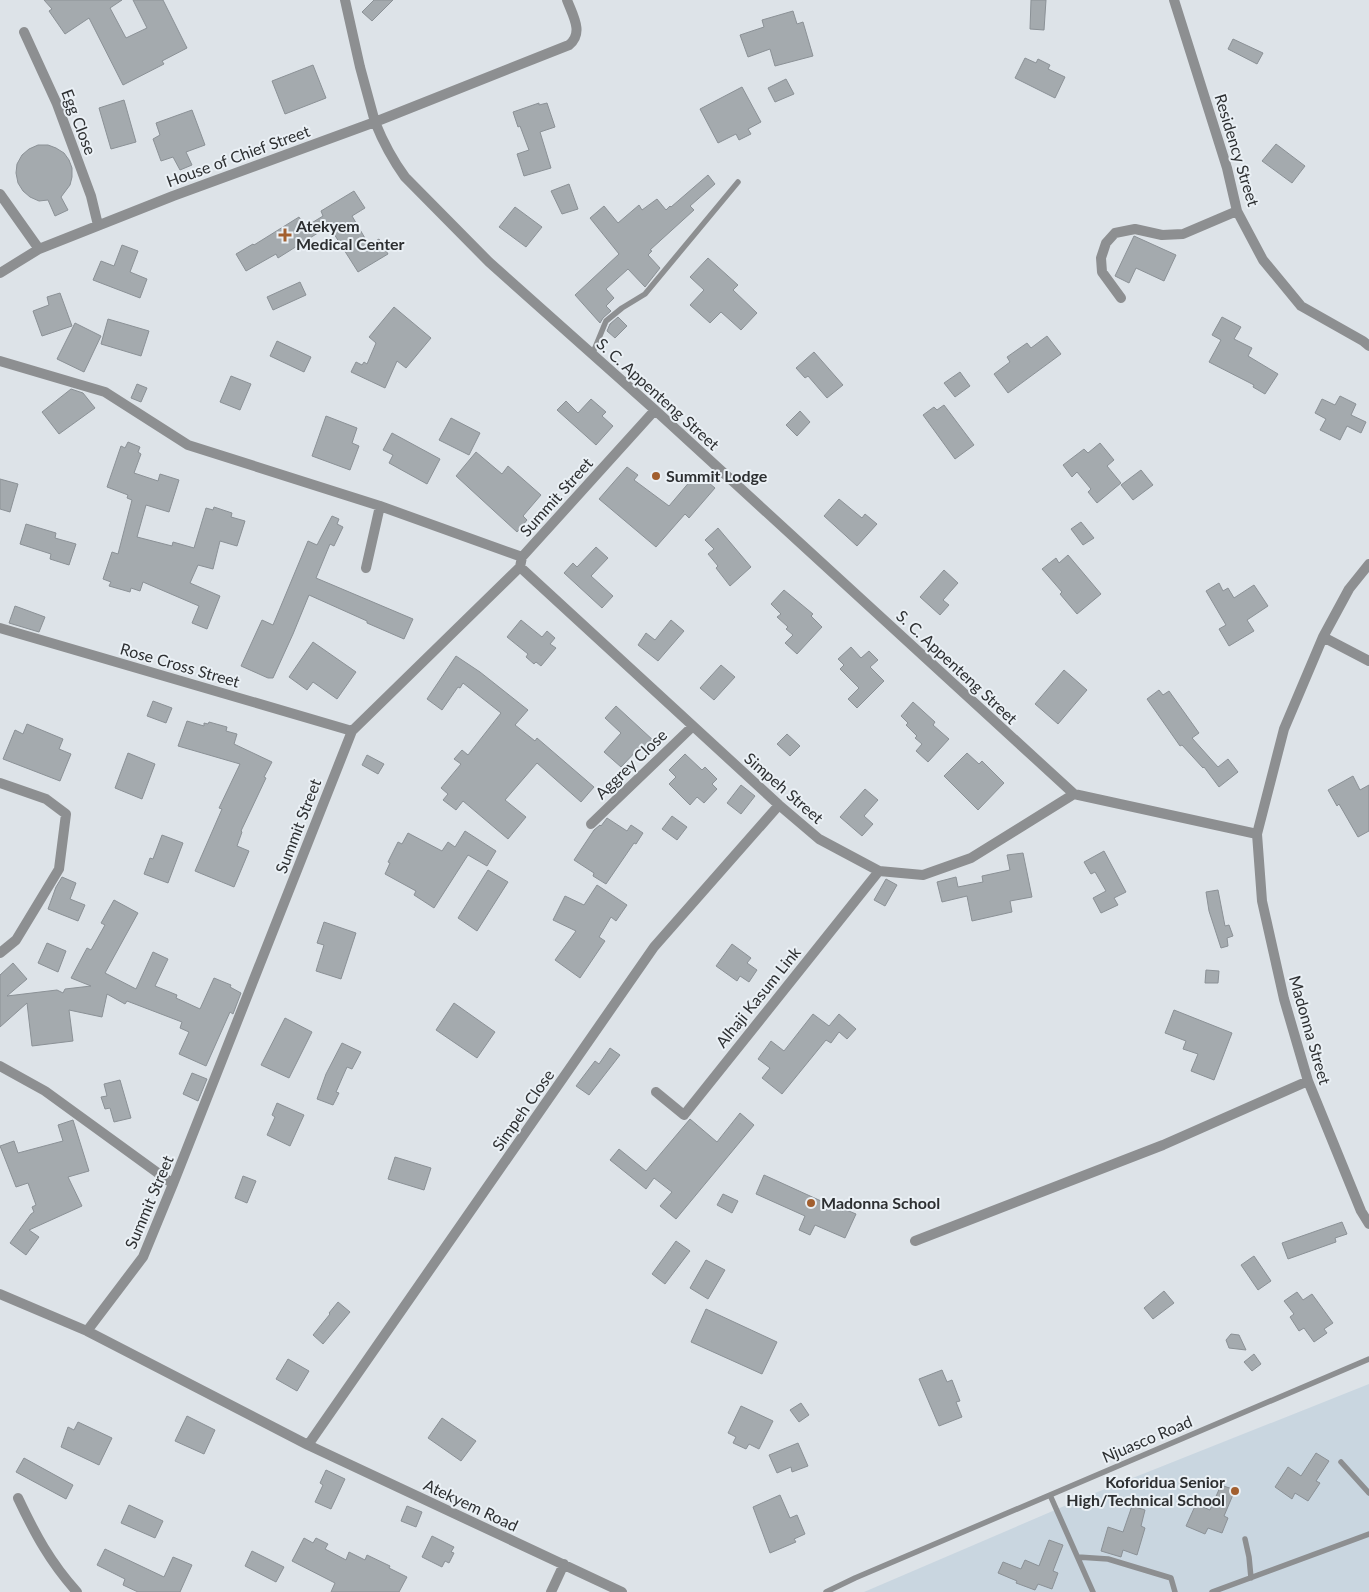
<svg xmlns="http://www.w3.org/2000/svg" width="1369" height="1592" viewBox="0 0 1369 1592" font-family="Lato,sans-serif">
	<rect width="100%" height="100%" fill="#dde3e8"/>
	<path fill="#c9d6e0" d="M1369 1384V1592H864L1090 1495Z"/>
	<path fill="#a4aaae" stroke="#8b9196" d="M44 0H122L110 8 126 38 147 28 133 0H163L187 48 162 61 164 64 123 85 89 18 65 34 49 11 52 9Z
		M374 0H393L372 21 362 12Z
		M1031 0H1046L1044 30 1030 29Z
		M793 11 797 24 803 22 813 56 775 66 770 49 748 57 740 35 764 27 762 20Z
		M1233 39 1263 53 1257 64 1228 49Z
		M1025 58 1036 63 1038 59 1050 65 1048 69 1065 77 1055 98 1015 78Z
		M313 65 326 98 285 114 272 81Z
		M786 79 794 94 775 102 768 88Z
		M742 87 761 122 748 129 751 134 739 140 736 134 718 143 700 109Z
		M124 100 136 142 111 149 99 108Z
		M539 103V105L547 103 555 127 540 132 551 168 524 176 517 154 529 150 520 126 518 127 513 112Z
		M192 110 205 145 186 152 192 165 180 170 173 157 161 161 153 139 160 135 156 123Z
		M1276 144 1305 166 1292 183 1262 161Z
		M38 145H48L56 148 64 153 69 160 72 168V177L70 185 61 197 68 210 55 216 48 200 39 201 30 197 23 191 18 183 16 173 17 164 22 155 29 149Z
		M708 175 715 184 690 206 694 210 650 250 652 251 648 255 660 268 645 287 628 269 606 289 614 298 606 306 611 311 603 318 600 323 575 295 619 254 590 218 604 206 618 223 639 205 642 210 657 199 666 210 670 206 671 207Z
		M569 184 578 209 562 214 551 191Z
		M354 191 365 208 352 216 369 245 379 239 388 254 358 272 329 226 278 258 276 254 246 271 236 254 253 244 254 245 299 217 305 227 323 216 321 211Z
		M515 207 542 227 526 247 499 227Z
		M1134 236 1176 255 1164 281 1136 268 1129 283 1115 276Z
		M122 245 138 251 130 272 147 279 140 298 93 280 101 261 114 266Z
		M708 258 738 285 733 290 757 313 741 330 721 312 710 323 690 305 704 290 690 277Z
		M300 282 306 295 273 310 267 297Z
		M60 293 72 326 42 336 33 311 49 305 47 297Z
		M394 307 431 338 406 368 397 361 385 388 351 372 356 362 362 365 364 362 367 364 376 343 369 337Z
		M618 317 627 326 615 338 607 331 610 324Z
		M1222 317 1241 327 1234 339 1252 348 1248 356 1278 374 1265 394 1253 387 1254 385 1209 362 1221 340 1212 335Z
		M108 319 149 331 141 356 101 344Z
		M75 323 101 336 84 372 57 359Z
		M1047 336 1061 354 1008 393 994 374 1010 362 1007 357 1027 343 1031 348Z
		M277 341 311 357 304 372 270 356Z
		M814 352 843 385 827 398 808 376 805 378 796 368Z
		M960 372 970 386 955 397 944 383Z
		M231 376 251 384 240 410 220 402Z
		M137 384 147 388 141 402 131 398Z
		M71 389 83 393 95 408 59 434 42 412Z
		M1340 396 1356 404 1351 415 1366 422 1361 433 1347 426 1340 440 1320 430 1326 419 1315 413 1322 399 1335 405Z
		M591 399 606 412 602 416 613 426 596 445 557 410 566 401 578 413Z
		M944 405 974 445 955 459 923 415 934 407 937 410Z
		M800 411 810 422 797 436 786 425Z
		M326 416 357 428 352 443 359 446 350 470 312 456Z
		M451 418 480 433 469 455 439 440Z
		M392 433 440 459 427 484 389 463 393 455 383 450Z
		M128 442 140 447 138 452 141 454 134 473 158 481 160 474 179 480 169 512 146 505 137 537 172 546 173 542 194 548 206 508 213 510 214 507 232 513 231 517 245 521 237 546 220 541 213 569 198 565 190 583 220 596 207 629 192 623 199 606 143 582 140 591 131 588 130 592 109 586 111 582 103 579 112 552 118 554 132 500 127 498 128 495 107 487 121 446 125 448Z
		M1100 443 1114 460 1107 466 1121 483 1097 503 1088 492 1091 489 1077 472 1072 477 1063 465 1084 449 1088 453Z
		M476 452 502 474 508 466 541 495 523 516 527 520 517 532 456 476Z
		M627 467 638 475 634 480 669 506 697 473 715 488 689 518 685 514 656 547 599 499Z
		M1141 470 1153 485 1133 500 1121 485Z
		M0 479 18 484 10 512 0 509Z
		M839 499 862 518 865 514 877 524 857 546 824 516Z
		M332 516 339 519 337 524 343 527 334 546 330 544 316 578 413 619 404 639 367 623V621L309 595 293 634 273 678H268L241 666 262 620 273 625 308 541 317 545Z
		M1081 522 1094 538 1083 545 1071 529Z
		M26 524 56 533 55 538 76 544 69 565 50 559 51 554 20 544Z
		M718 528 751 567 730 586 716 568 718 566 708 554 714 549 705 540Z
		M596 547 608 558 591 576 613 596 602 608 564 573 573 563 577 567Z
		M1068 555 1101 594 1077 614 1060 594 1062 592 1042 569 1056 558 1059 563Z
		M944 570 958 583 943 600 949 605 940 615 920 597Z
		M1219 583 1223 591 1228 588 1234 598 1254 585 1268 606 1247 620 1254 631 1229 646 1219 629 1226 625 1206 591Z
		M784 590 813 614 811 616 822 627 797 654 785 643 793 635 786 629 788 627 777 617 781 614 771 604Z
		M15 606 45 617 39 632 9 623Z
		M521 620 542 637 547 631 555 638 550 644 556 648 541 666 536 662 534 664 526 657 528 654 507 637Z
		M671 620 684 631 658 661 638 645 646 633 655 640Z
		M313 642 356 672 337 699 313 682 307 690 289 677Z
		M851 647 861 658 869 651 878 660 870 667 884 681 857 708 848 699 859 688 840 669 844 665 838 659Z
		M456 656 480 672 528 710 515 725 535 741 537 738 594 787 581 802 537 763 505 800 526 817 508 839 463 801 456 810 443 800 448 794 441 788 461 764 454 759 462 750 468 755 501 713 463 683 460 688 458 687 442 710 427 699Z
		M721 665 735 677 714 700 700 688Z
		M1064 670 1087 690 1058 724 1035 704Z
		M1159 690 1163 695 1169 691 1199 733 1192 738 1218 767 1228 759 1238 772 1219 787 1204 767 1203 768 1182 745 1180 746 1147 699Z
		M153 701 172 708 166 723 147 716Z
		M913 702 935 722 933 725 949 739 928 762 916 751 922 744 915 738 917 736 906 725 908 723 901 716Z
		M616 706 654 741 645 751 640 747 621 767 604 752 621 733 605 718Z
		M187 721 204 726V723L208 724 209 722 227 727 226 731 237 734 234 744 272 762 264 777 266 778 241 831 242 832 237 846 249 851 234 887 195 871 222 809 219 808 240 764 178 746Z
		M27 724 63 739 59 749 71 754 60 781 3 759 15 730 23 734Z
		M787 734 800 746 790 756 777 744Z
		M128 753 155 764 142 799 115 788Z
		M967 753 979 764 982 761 1004 783 978 810 944 776Z
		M685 754 702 770 705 767 717 779 712 784 717 789 704 803 697 797 690 805 669 784 676 777 669 770Z
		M367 755 384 764 378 774 362 765Z
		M1353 776 1360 790 1369 785V831L1358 837 1339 804 1337 806 1328 790Z
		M741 785 755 796 741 814 727 803Z
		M865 789 878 800 864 816 873 824 862 836 840 817Z
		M672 816 687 827 677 840 662 829Z
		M607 818 627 831 631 825 643 833 636 844 634 843 606 884 593 876 594 873 574 860 594 830 600 825 601 826Z
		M465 831 496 851 487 866 468 855 434 908 414 895 416 891 385 874 390 863 388 862 398 842 402 844 408 833 442 851 448 842 455 847Z
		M162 835 183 843 168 883 144 874 150 858 153 859Z
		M1104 851 1126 892 1114 898 1118 905 1101 913 1093 898 1106 891 1095 872 1091 874 1084 862Z
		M1023 853 1032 897 1010 901 1012 912 972 921 967 896 942 902 937 882 956 877 958 887 983 882 982 876 1010 870 1007 855Z
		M488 870 508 882 477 931 458 918Z
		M62 877 76 883 70 899 85 905 78 921 48 909 56 887Z
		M886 879 897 885 885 906 874 900Z
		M597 885 627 905 616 921 611 917 599 937 605 941 580 978 555 960 576 931 553 920 565 896 584 905Z
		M1218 890 1225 926 1229 925 1233 936 1227 938 1228 946 1221 948 1209 911 1206 892Z
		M114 900 138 913 105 973 136 989 153 952 168 959 155 986 177 995 176 998 200 1009 214 978 231 985 230 987 241 993 233 1014 230 1012 206 1066 179 1054 189 1032 180 1028 182 1022 127 1001 125 1004 107 994 102 1017 69 1010 73 1041 32 1046 27 1003 0 1027V975L13 963 27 979 7 996 57 990 63 993 65 989 91 986 71 978 87 948 91 950 105 925 101 923Z
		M324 922 356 933 341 979 316 971 324 945 317 943Z
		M47 943 66 951 58 972 38 963Z
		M732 944 751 958 747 963 757 970 749 982 740 976 737 981 716 966Z
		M1206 970 1219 971 1218 983H1205Z
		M454 1003 495 1032 477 1058 436 1030Z
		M1174 1010 1232 1033 1214 1080 1191 1071 1198 1054 1183 1049 1186 1041 1165 1033Z
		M813 1014 829 1026 839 1014 856 1029 847 1039 839 1032 831 1043 826 1040 782 1094 762 1078 770 1068 758 1059 771 1041 784 1051Z
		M285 1018 312 1032 289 1078 261 1065Z
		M342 1043 361 1052 352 1069 347 1067 336 1092 339 1093 333 1105 317 1099 326 1074Z
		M610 1048 620 1055 589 1095 576 1086 595 1061 599 1064Z
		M192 1073 207 1079 198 1101 183 1094Z
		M120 1080 131 1118 114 1122 110 1108 105 1109 101 1097 107 1096 104 1084Z
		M277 1103 304 1115 290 1146 267 1135 275 1117 272 1115Z
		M740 1113 754 1125 676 1219 660 1206 672 1192 654 1178 646 1189 610 1160 619 1149 646 1171 690 1119 717 1142Z
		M73 1120 89 1171 68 1177 82 1206 29 1230 39 1237 26 1255 10 1243 31 1214 34 1212 32 1207 36 1205 28 1183 16 1187 0 1146 14 1141 18 1153 63 1141 58 1125Z
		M395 1157 431 1168 424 1190 388 1179Z
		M764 1175 843 1211 844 1209 856 1214 845 1238 815 1225 810 1235 799 1230 805 1216 756 1194Z
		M243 1176 256 1181 247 1203 235 1198Z
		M723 1194 738 1201 732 1213 717 1205Z
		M1342 1222 1347 1234 1335 1238 1336 1242 1288 1259 1282 1243Z
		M676 1241 690 1251 665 1284 652 1274Z
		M1254 1256 1271 1281 1258 1290 1241 1265Z
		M706 1260 725 1270 708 1299 690 1288Z
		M1164 1291 1174 1303 1153 1319 1144 1308Z
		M1297 1292 1303 1300 1312 1294 1333 1323 1324 1329 1327 1333 1314 1342 1304 1328 1299 1331 1290 1317 1294 1314 1284 1301Z
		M338 1302 350 1312 323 1344 313 1335 330 1314 329 1313Z
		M706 1309 777 1342 762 1374 691 1342Z
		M1231 1334 1239 1335 1246 1350 1229 1348 1226 1340Z
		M1254 1354 1261 1364 1252 1371 1244 1362Z
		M288 1359 309 1371 297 1391 276 1379Z
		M942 1370 947 1382 952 1380 960 1401 956 1402 962 1417 939 1426 919 1379Z
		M801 1403 809 1415 799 1422 790 1410Z
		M741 1406 773 1421 759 1449 749 1444 746 1449 733 1443 736 1437 728 1433Z
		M187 1416 215 1430 204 1454 175 1441Z
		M442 1418 476 1441 461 1461 428 1438Z
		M78 1422 112 1438 99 1465 61 1447 68 1427 74 1430Z
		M798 1443 808 1466 792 1472 791 1467 777 1473 769 1455Z
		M1316 1453 1329 1461 1316 1481 1320 1483 1308 1501 1295 1493 1292 1499 1275 1487 1288 1467 1301 1476Z
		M24 1458 73 1485 66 1499 16 1472Z
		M326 1470 345 1479 331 1509 315 1502 323 1485 320 1483Z
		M1221 1485 1235 1490 1224 1516 1228 1518 1222 1533 1208 1528 1205 1534 1186 1526 1196 1504 1210 1510Z
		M780 1495 790 1518 797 1515 805 1534 794 1539 796 1542 770 1553 753 1507Z
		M129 1505 163 1521 155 1538 121 1523Z
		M407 1506 422 1512 416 1527 401 1521Z
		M1132 1506 1145 1510 1141 1526 1145 1528 1137 1555 1123 1550 1121 1557 1101 1551 1108 1527 1123 1532Z
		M432 1536 454 1547 451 1552 454 1553 449 1563 445 1561 442 1567 422 1557Z
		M304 1538 313 1543 316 1538 328 1544 325 1549 346 1560 349 1552 365 1560 367 1555 390 1566 389 1568 407 1577 399 1592H331L335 1583 292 1561Z
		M1049 1540 1063 1545 1053 1571 1058 1573 1052 1589 1038 1584 1035 1590 1016 1583 1017 1581 998 1573 1003 1562 1021 1569 1025 1560 1039 1566Z
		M105 1549 164 1577 173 1557 192 1565 180 1592H138L123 1585 125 1579 97 1565Z
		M252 1551 284 1567 276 1582 245 1566Z"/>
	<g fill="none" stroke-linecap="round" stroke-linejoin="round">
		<path stroke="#8d8f91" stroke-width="5.5" d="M592 355 606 321 622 308 645 294 738 182
			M1341 1462 1369 1493
			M1050 1495 1093 1592
			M1245 1539 1249 1557 1251 1578
			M1078 1557 1108 1559 1171 1578 1175 1592
			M826 1592 855 1578 1369 1359
			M1212 1592 1369 1534"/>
		<path stroke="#8d8f91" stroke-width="10" d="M567 0C573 16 584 33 569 45L375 122C383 142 392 159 405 177L489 262 655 410 1074 794
			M1174 0 1227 168 1237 211 1263 260 1301 306 1363 341 1369 346
			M24 32 57 104 91 196 98 225
			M0 194 39 249
			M0 273 39 249 173 196 375 122 360 67 345 0
			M1121 298 1102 272 1101 258 1106 243 1115 233 1135 229 1162 235 1183 234 1237 211
			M0 361 105 392 188 445 380 506 522 557
			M1369 564 1349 589 1323 637 1284 729 1257 834 1262 901 1284 999 1308 1081 1361 1211 1369 1224
			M520 567 779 805 819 839 879 871 923 875 971 858 1074 794
			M366 568 380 506
			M0 628 352 731
			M1323 637 1369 661
			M0 783 46 799 66 814 59 869 16 940 0 953
			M1074 794 1257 834
			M591 824 693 726
			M0 1066 45 1091 173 1184
			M656 1092 684 1115 879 871
			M915 1241 1163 1145 1308 1081
			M0 1294 87 1331 308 1445 622 1592
			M87 1331 143 1257 173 1184 352 731 520 567 522 557 655 410
			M308 1445 654 947 779 805
			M18 1498C35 1534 50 1562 77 1592
			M551 1592 564 1564"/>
	</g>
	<g fill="#a25f2f" stroke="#eaf0f5" stroke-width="2">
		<path d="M282.5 227.5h5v5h5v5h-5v5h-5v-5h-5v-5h5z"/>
		<circle cx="656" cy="476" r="5"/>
		<circle cx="811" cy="1203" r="5"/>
		<circle cx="1235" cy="1491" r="5"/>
	</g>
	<g text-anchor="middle" stroke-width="4" stroke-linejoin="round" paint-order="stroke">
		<g font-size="16" fill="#2d2f31" stroke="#eaf0f5">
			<text transform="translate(79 122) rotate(69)" y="6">Egg Close</text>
			<text transform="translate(1237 150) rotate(73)" y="6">Residency Street</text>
			<text transform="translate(238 156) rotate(-20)" y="6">House of Chief Street</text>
			<text transform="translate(658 394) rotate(42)" y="6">S. C. Appenteng Street</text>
			<text transform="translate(556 497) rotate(-48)" y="6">Summit Street</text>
			<text transform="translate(180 665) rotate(16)" y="6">Rose Cross Street</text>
			<text transform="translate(957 667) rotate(43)" y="6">S. C. Appenteng Street</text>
			<text transform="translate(631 764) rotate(-44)" y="6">Aggrey Close</text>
			<text transform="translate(784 788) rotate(41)" y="6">Simpeh Street</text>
			<text transform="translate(298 826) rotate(-69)" y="6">Summit Street</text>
			<text transform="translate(758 997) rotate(-51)" y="6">Alhaji Kasum Link</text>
			<text transform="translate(1310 1030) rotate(74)" y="6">Madonna Street</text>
			<text transform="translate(523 1110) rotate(-55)" y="6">Simpeh Close</text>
			<text transform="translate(149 1202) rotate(-67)" y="6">Summit Street</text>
			<text transform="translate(1147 1439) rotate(-23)" y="6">Njuasco Road</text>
			<text transform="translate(471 1505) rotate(25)" y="6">Atekyem Road</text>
		</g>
		<g font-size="16" font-weight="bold" fill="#2d2f31" stroke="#eaf0f5" text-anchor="start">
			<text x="296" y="232">Atekyem<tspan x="296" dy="18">Medical Center</tspan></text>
			<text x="666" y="482">Summit Lodge</text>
			<text x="821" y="1209">Madonna School</text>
			<text x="1225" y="1488" text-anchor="end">Koforidua Senior<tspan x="1225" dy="18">High/Technical School</tspan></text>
		</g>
	</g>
</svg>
